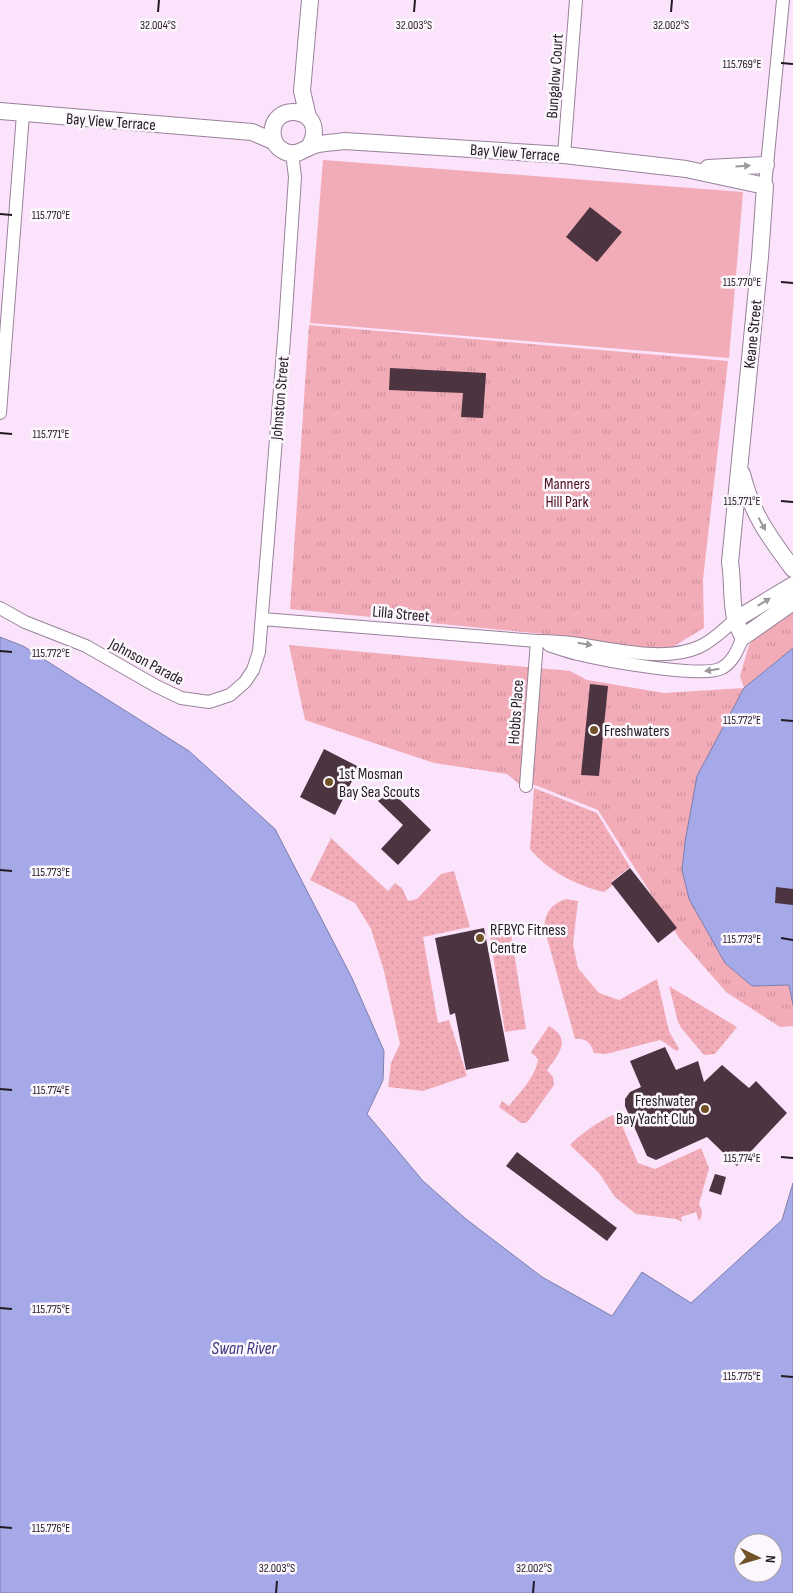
<svg xmlns="http://www.w3.org/2000/svg" width="793" height="1593" viewBox="0 0 793 1593" font-family="'Sofia Sans Condensed',sans-serif">
	<defs>
		<pattern id="grass-dots" width="8" height="8" patternUnits="userSpaceOnUse" patternTransform="scale(1.25)"><rect width="8" height="8" fill="#f2acb8"/><path d="M2 2h.1M6 6h.1" fill="none" stroke="#cf939e" stroke-width="1.8" stroke-linecap="round"/></pattern>
		<pattern id="park-tufts" width="24" height="20" patternUnits="userSpaceOnUse" patternTransform="scale(1.25)"><rect width="24" height="20" fill="#f2acb8"/><path d="M3 7l-1-3M5 7V3M7 7l1-3M15 17l-1-3M17 17v-4M19 17l1-3" fill="none" stroke="#cf939e"/></pattern>
	</defs>
	<rect width="100%" height="100%" fill="#fbe3fc"/>
	<path fill="url(#grass-dots)" d="M534 788 597 813 630 867 611 882 613 885 604 892C577 886 548 871 530 849Z
		M331 838 388 891 395 883 402 888 408 901 417 899 441 874 454 871 470 927 423 937 438 1023 449 1020 467 1076 423 1091 388 1087 391 1063 400 1044 384 971 371 929 355 903 310 880Z
		M566 899 578 901 573 944 578 968 599 993 619 1000 657 979 669 1031 679 1049 677 1051C670 1048 667 1043 660 1040L606 1054 594 1053C591 1043 586 1038 575 1039L544 927C546 912 551 904 566 899Z
		M511 933 526 1029 505 1032 490 936Z
		M669 986 737 1027 715 1054 704 1055 682 1029 678 1022Z
		M549 1026C573 1039 558 1055 547 1070L553 1077 554 1085 529 1120 526 1123H521L499 1107 502 1101 509 1106C519 1093 536 1077 538 1059L531 1052Z
		M613 1115 621 1123 638 1163 655 1169 701 1148 709 1168 699 1204 702 1211 701 1218 699 1221 696 1212 681 1217 682 1222 676 1219 636 1214 615 1197 599 1173 570 1145C583 1132 596 1123 613 1115Z"/>
	<path fill="url(#park-tufts)" d="M309 325 728 361 703 579 704 628 664 652 544 634 290 609Z
		M793 608V648L744 688 718 949 725 963 752 986 789 985 793 1005V1026L780 1027 726 992 679 938 598 810 535 785 519 784 507 774 434 763 305 720 289 645 570 671 587 680 664 693 744 688 740 676 749 645 767 624Z"/>
	<path fill="#f2acb8" d="M323 160 743 192 729 358 310 323Z"/>
	<path fill="#a5a9e7" stroke="#7e7eac" fill-rule="evenodd" d="M0 637 23 646 189 751 275 829 352 978 384 1051 383 1080 367 1114 423 1181 466 1219 542 1277 612 1316 642 1272 691 1303 782 1220 793 1183V1593H0ZM743 1543H773V1573H743Z
		M793 648V1005L789 985 752 986 725 963 689 899 682 870 685 842 697 776 744 688Z"/>
	<path fill="#4d3441" d="M590 207 622 232 597 262 566 237Z
		M390 368 486 373 483 418 461 417 463 393 389 390Z
		M590 684 608 686 599 776 581 775Z
		M324 749 359 767 335 815 300 797Z
		M389 789 431 830 398 865 381 849 403 825 378 801Z
		M630 868 677 928 658 943 611 883Z
		M776 887 793 889V905L775 903Z
		M484 928 509 1061 466 1070 455 1013 450 1015 435 938Z
		M665 1047 676 1070 698 1061 704 1082 722 1065 749 1088 756 1081 787 1113 737 1166 707 1137 656 1160 647 1156 625 1106V1099L630 1092 641 1087 630 1061Z
		M517 1152 617 1228 607 1241 506 1166Z
		M715 1174 726 1177 721 1195 709 1191Z"/>
	<g fill="none" stroke-linecap="round" stroke-linejoin="round">
		<g stroke="#988299" stroke-width="14">
			<path id="minor" d="M564 155 576 0
				M765 186 783 0
				M0 413 23 114
				M0 608 25 622 86 646 156 686 181 698 209 702 230 695 245 682 253 670 259 652 285 326 295 177 292 153
				M262 619 537 641C587 639 654 667 699 647 713 641 724 629 735 620
				M549 645C558 648 568 652 578 654 602 660 703 679 722 668 733 662 738 649 743 637
				M526 786 537 641"/>
		</g>
		<g stroke="#988299" stroke-width="18">
			<path id="tertiary" d="M0 111 252 132 275 142
				M308 117 302 91 310 0
				M310 146C330 105 267 100 273 137 274 145 281 151 289 153 298 155 302 150 310 147 319 142 334 143 344 141L564 155 686 169 765 186 760 257 730 562C733 581 731 600 735 618 737 625 740 631 743 637L793 602
				M708 168 766 165
				M742 474C752 514 769 537 793 569
				M735 620 793 585"/>
		</g>
		<use href="#minor" stroke="#fff" stroke-width="12"/>
		<use href="#tertiary" stroke="#fff" stroke-width="16"/>
	</g>
	<defs><path id="oneway-solid" d="M-6-.8H1V-3.2L6.5 0L1 3.2V.8H-6Z" transform="scale(1.25)"/></defs>
	<g fill="#9c989c">
		<use href="#oneway-solid" transform="translate(743 166) rotate(-3)"/>
		<use href="#oneway-solid" transform="translate(762 524) rotate(61)"/>
		<use href="#oneway-solid" transform="translate(764 602) rotate(-31)"/>
		<use href="#oneway-solid" transform="translate(585 644) rotate(9)"/>
		<use href="#oneway-solid" transform="translate(712 670) rotate(171)"/>
	</g>
	<path fill="none" stroke="#231a23" stroke-width="2" d="M158 12 159 0M414 12 415 0M671 12 672 0M781 63 793 64M0 214 12 215M781 282 793 283M0 433 12 434M781 501 793 502M0 651 12 652M781 720 793 721M0 870 12 871M781 938 793 940M0 1089 12 1090M781 1157 793 1158M0 1308 12 1309M781 1376 793 1377M0 1527 12 1528M276 1593 277 1581M533 1593 534 1581"/>
	<g fill="#715227" stroke="#fcf7fc" stroke-width="2">
		<circle cx="594" cy="730" r="5"/>
		<circle cx="329" cy="782" r="5"/>
		<circle cx="480" cy="938" r="5"/>
		<circle cx="705" cy="1109" r="5"/>
	</g>
	<g text-anchor="middle" stroke-width="5" stroke-linejoin="round" paint-order="stroke">
		<g font-size="16" fill="#231a23" stroke="#fcf7fc">
			<text transform="translate(554 76) rotate(-86)" y="6">Bungalow Court</text>
			<text transform="translate(111 121) rotate(4)" y="6">Bay View Terrace</text>
			<text transform="translate(515 152) rotate(4)" y="6">Bay View Terrace</text>
			<text transform="translate(752 334) rotate(-84)" y="6">Keane Street</text>
			<text transform="translate(279 398) rotate(-85)" y="6">Johnston Street</text>
			<text transform="translate(401 613) rotate(5)" y="6">Lilla Street</text>
			<text transform="translate(147 661) rotate(28)" y="6">Johnson Parade</text>
			<text transform="translate(515 712) rotate(-86)" y="6">Hobbs Place</text>
		</g>
		<g font-size="16" fill="#4d0d20" stroke="#fcf7fc">
			<text x="567" y="489">Manners<tspan x="567" dy="18">Hill Park</tspan></text>
		</g>
		<g font-size="16" fill="#231a23" stroke="#fcf7fc" text-anchor="start">
			<text x="604" y="736">Freshwaters</text>
			<text x="339" y="779">1st Mosman<tspan x="339" dy="18">Bay Sea Scouts</tspan></text>
			<text x="490" y="935">RFBYC Fitness<tspan x="490" dy="18">Centre</tspan></text>
			<text x="695" y="1106" text-anchor="end">Freshwater<tspan x="695" dy="18">Bay Yacht Club</tspan></text>
		</g>
		<g font-size="18" font-style="italic" fill="#3c3982" stroke="#fcf7fc">
			<text x="244" y="1354">Swan River</text>
		</g>
	</g>
	<g font-size="12" text-anchor="middle" fill="#231a23" stroke="#fcf7fc" stroke-width="5" stroke-linejoin="round" paint-order="stroke">
		<text x="158" y="29">32.004°S</text>
		<text x="414" y="29">32.003°S</text>
		<text x="671" y="29">32.002°S</text>
		<text x="742" y="68">115.769°E</text>
		<text x="51" y="219">115.770°E</text>
		<text x="742" y="286">115.770°E</text>
		<text x="51" y="438">115.771°E</text>
		<text x="742" y="505">115.771°E</text>
		<text x="51" y="657">115.772°E</text>
		<text x="742" y="724">115.772°E</text>
		<text x="51" y="876">115.773°E</text>
		<text x="742" y="943">115.773°E</text>
		<text x="51" y="1094">115.774°E</text>
		<text x="742" y="1162">115.774°E</text>
		<text x="51" y="1313">115.775°E</text>
		<text x="742" y="1380">115.775°E</text>
		<text x="51" y="1532">115.776°E</text>
		<text x="277" y="1572">32.003°S</text>
		<text x="534" y="1572">32.002°S</text>
	</g>
	<g transform="translate(758 1558) rotate(95)"><circle r="24" fill="#fcf7fc" stroke="#a59fa5"/>
	<path d="M0-4L9 19L0 12L-9 19Z" fill="#715227"/>
	<text y="-8" font-size="14" font-weight="bold" text-anchor="middle" fill="#231a23">N</text>
	</g>
</svg>
